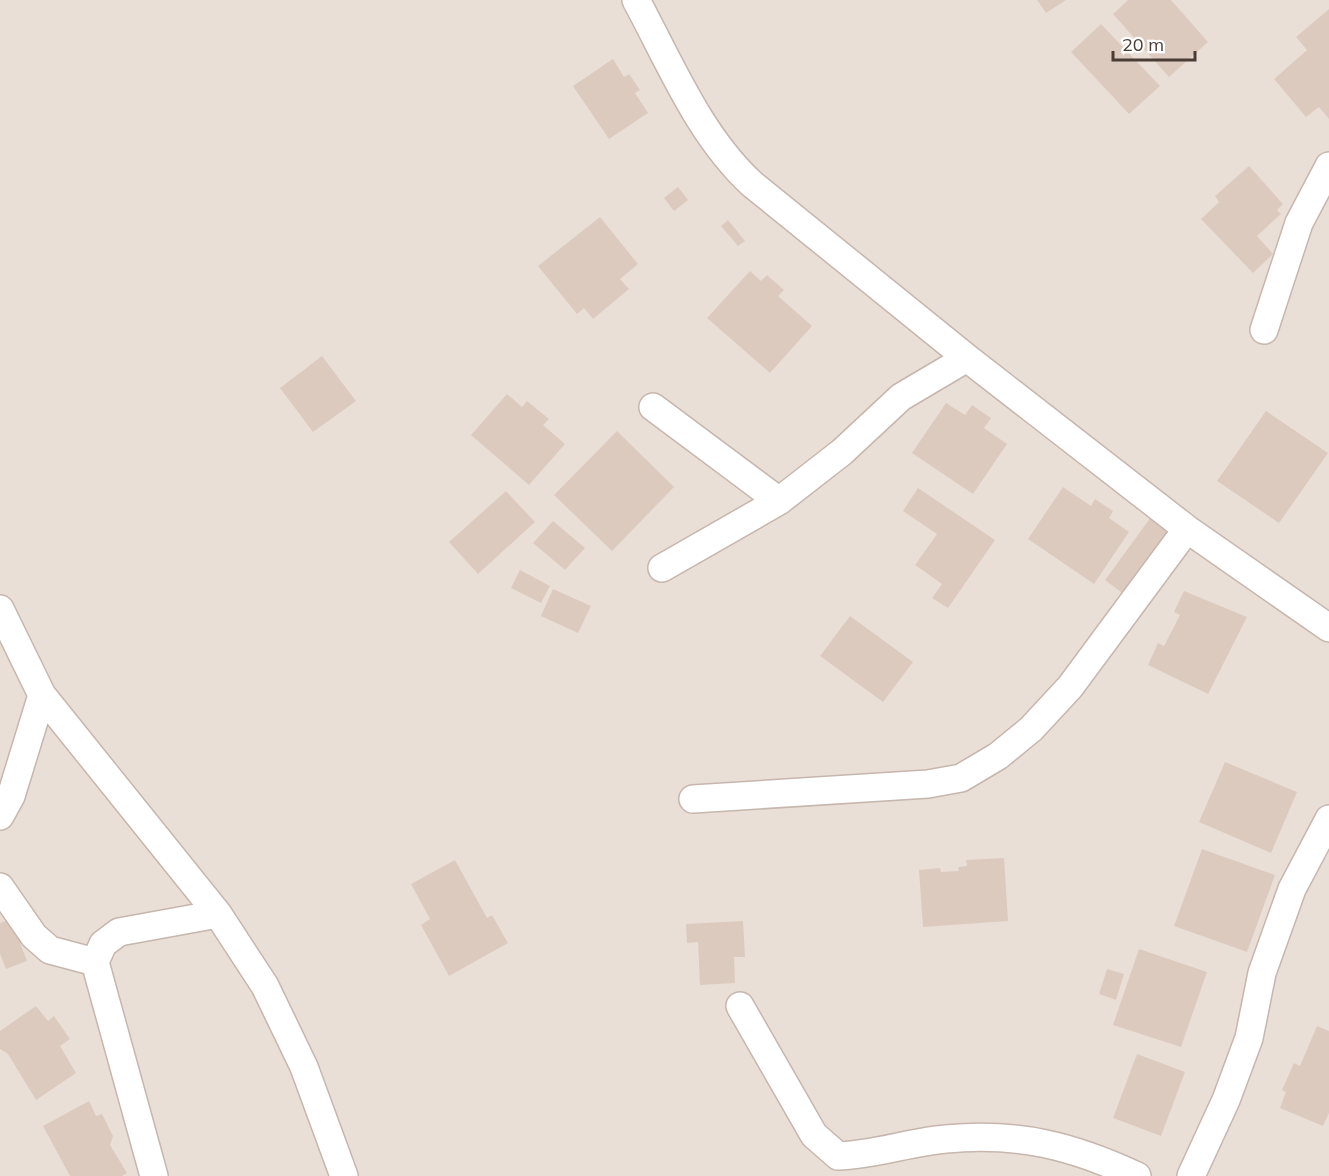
<svg xmlns="http://www.w3.org/2000/svg" width="1329" height="1176" viewBox="0 0 1329 1176" font-family="Mulish,sans-serif">
	<rect width="100%" height="100%" fill="#f6eee8"/>
	<path fill="#eadfd6" d="M0 0H1329V1176H0Z"/>
	<path fill="#dccabf" d="M1037 0H1066L1046 13Z
		M1128 0H1171L1208 42 1169 77 1113 14Z
		M1329 9V119L1319 107 1306 117 1274 79 1307 50 1296 37Z
		M1101 24 1160 86 1129 114 1071 52Z
		M613 59 624 77 629 74 640 90 635 93 648 113 609 139 573 86Z
		M1249 166 1283 204 1277 210 1281 214 1257 236 1273 254 1253 273 1201 219 1219 202 1215 196Z
		M678 187 688 200 674 211 664 198Z
		M600 217 638 264 620 279 629 289 593 319 584 308 577 314 538 266Z
		M728 220 745 241 738 246 721 226Z
		M750 271 761 281 767 275 784 290 778 296 812 326 770 373 707 318Z
		M322 356 356 401 313 432 280 388Z
		M507 394 522 407 527 401 549 419 543 425 565 444 529 485 471 435Z
		M946 403 965 415 972 405 991 418 984 428 1007 444 973 494 912 453Z
		M1266 411 1328 453 1279 523 1217 481Z
		M617 431 674 487 612 551 554 495Z
		M1063 487 1091 506 1095 499 1113 511 1109 518 1129 532 1094 584 1028 539Z
		M918 488 995 540 948 608 932 598 942 584 915 565 937 534 903 511Z
		M506 491 535 522 478 574 449 542Z
		M1151 517 1171 532 1125 595 1105 580Z
		M553 521 585 548 565 570 533 543Z
		M520 570 550 586 541 603 511 588Z
		M553 589 591 606 578 633 541 616Z
		M1184 591 1247 617 1208 694 1148 665 1158 643 1164 646 1180 615 1174 612Z
		M850 616 913 662 883 702 820 656Z
		M1225 762 1297 792 1271 853 1199 822Z
		M1202 849 1275 875 1247 952 1174 926Z
		M1004 858 1008 921 923 927 919 870 940 868 941 872 959 871 958 867 967 866 966 860Z
		M455 860 487 918 492 915 508 943 449 976 421 925 430 919 411 884Z
		M11 919 27 961 6 969 0 954V923Z
		M743 921 745 957H734L735 983 700 985 698 942 687 943 686 924Z
		M1139 949 1207 972 1181 1047 1113 1025Z
		M1107 969 1124 974 1116 1000 1099 994Z
		M36 1006 48 1021 54 1016 70 1039 60 1046 76 1073 36 1100 8 1054 0 1049V1031Z
		M1317 1026 1329 1031V1113L1323 1126 1280 1108 1286 1092 1282 1090 1294 1063 1300 1066Z
		M1137 1054 1185 1072 1161 1136 1113 1118Z
		M89 1101 96 1116 102 1114 113 1136 110 1145 127 1173 122 1176H70L43 1126Z"/>
	<g fill="none" stroke-linecap="round" stroke-linejoin="round">
		<g stroke="#c6b6ad" stroke-width="30">
			<path id="street" d="M636 0C670 63 699 135 752 184L967 358 1187 529 1329 628
				M1264 330 1299 223 1329 166
				M653 407 779 501
				M662 568 779 501 842 452 901 397 967 358
				M0 609 42 695 218 914 265 986 304 1067 344 1176
				M693 799 928 784 961 778 998 756 1031 729 1070 687 1187 529
				M0 816 11 796 42 695
				M0 887 34 936 50 950 95 962
				M740 1006 814 1135 838 1156C874 1155 910 1142 946 1139 1018 1132 1073 1146 1137 1176
				M154 1176 95 962 103 944 119 932 218 914
				M1191 1176 1226 1100 1249 1038 1262 973 1292 889 1329 819"/>
		</g>
		<use href="#street" stroke="#fff" stroke-width="27"/>
	</g>
	<path d="M1113 51v9h82v-9" fill="none" stroke="#4a3d36" stroke-width="3"/>
	<text x="1122" y="51" font-size="18" fill="#4a3d36" stroke="#ffffff" stroke-width="4.5" paint-order="stroke">20 m</text>
</svg>
